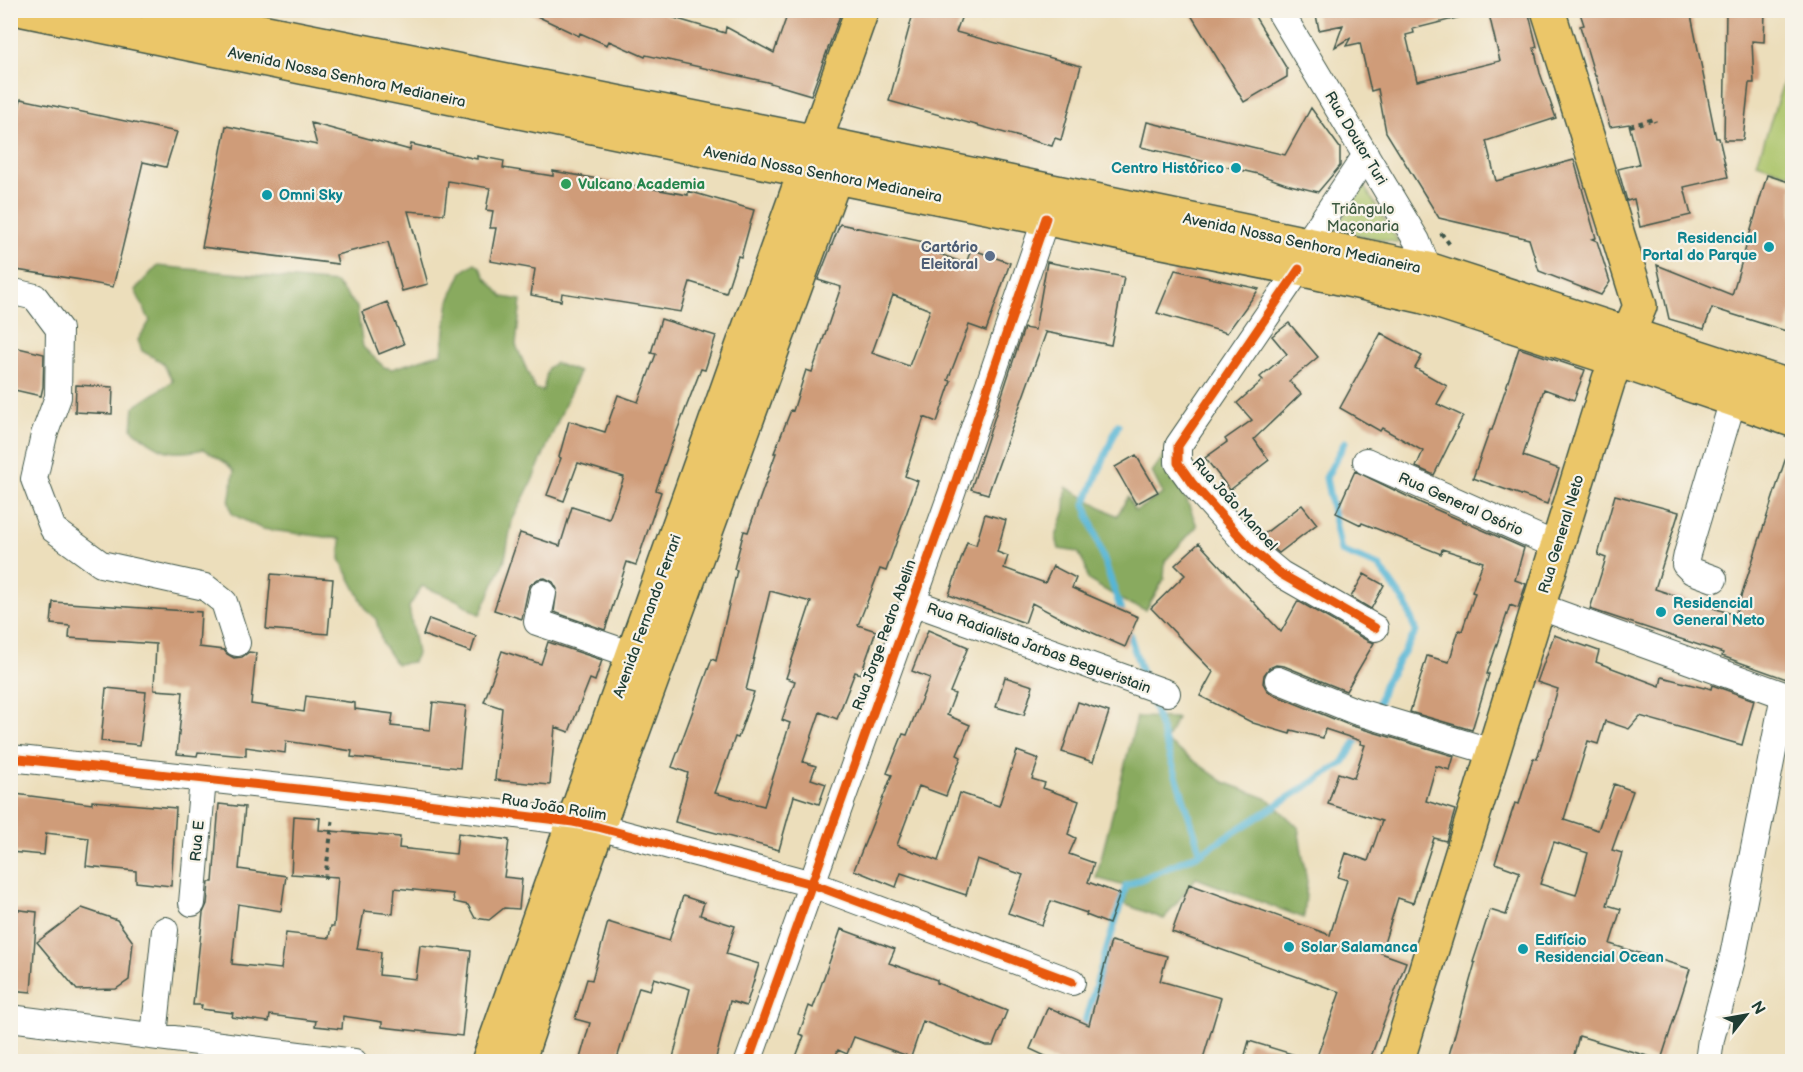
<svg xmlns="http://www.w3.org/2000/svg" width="1803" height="1072" viewBox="0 0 1803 1072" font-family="'Balsamiq Sans',sans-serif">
	<rect width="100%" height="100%" fill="#f7f3e8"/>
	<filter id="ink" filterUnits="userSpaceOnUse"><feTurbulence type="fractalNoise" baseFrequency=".0167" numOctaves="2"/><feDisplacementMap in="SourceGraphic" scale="12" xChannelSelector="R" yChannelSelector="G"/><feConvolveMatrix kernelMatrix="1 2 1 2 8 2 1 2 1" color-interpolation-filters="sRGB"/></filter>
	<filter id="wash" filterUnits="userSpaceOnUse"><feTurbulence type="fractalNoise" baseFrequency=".008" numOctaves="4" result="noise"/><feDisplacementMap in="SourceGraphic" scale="24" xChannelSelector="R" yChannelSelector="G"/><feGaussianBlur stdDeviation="1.35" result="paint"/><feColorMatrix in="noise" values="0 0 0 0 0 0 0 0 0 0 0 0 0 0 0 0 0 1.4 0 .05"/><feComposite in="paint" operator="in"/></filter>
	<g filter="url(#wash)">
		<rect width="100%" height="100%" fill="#ecdebb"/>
		<path fill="#acc46a" stroke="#66804f" stroke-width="1.5" d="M1792 56V175L1757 163Z
			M1364 186 1399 243 1334 230Z"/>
		<path fill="#89aa5e" stroke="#547449" stroke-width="1.5" d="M475 263 480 267 486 278 503 297 521 300 516 345 535 389 543 391 548 368 555 363 579 372 532 481 512 521 505 559 480 615 457 600 422 586 409 607 417 654 413 662 396 664 382 643 376 619 367 611 340 559 341 539 262 529 232 514 229 503 234 471 226 463 204 449C166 457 161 451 132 429L134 407 173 381 162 362 142 351 138 340 150 321 135 290 157 266 336 283 357 307 363 347 384 367 392 369 442 353 449 301 462 272Z
			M1165 454 1179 480 1197 526 1165 561 1164 579 1146 610 1127 603 1088 580 1085 565 1078 552 1059 549 1056 537 1065 510 1066 487 1117 516 1128 497 1135 511 1163 494 1152 472Z
			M1137 717 1177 718 1166 741 1224 782 1268 799 1298 827 1307 882 1304 918 1196 878 1164 919 1124 904 1128 887 1096 878Z"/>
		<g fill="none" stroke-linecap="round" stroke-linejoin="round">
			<path stroke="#57b6d5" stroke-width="7" d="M1118 425 1085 504 1123 616
				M1345 442 1326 478 1341 551 1379 566 1406 604 1416 632 1384 685 1378 705 1374 712
				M1128 630 1144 679
				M1201 853 1343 763 1360 734
				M1082 1031 1126 886 1201 853 1150 695"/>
		</g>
		<g id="blocks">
			<path fill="#cf9c79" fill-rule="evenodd" d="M524 10H666L664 15 725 33 726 27 774 53 789 10H842L811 95 767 82 646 55 645 57 609 41 607 45 580 33 579 36Z
				M914 10H964L956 32 1081 66 1061 140 1055 138 1052 146 889 101Z
				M1188 10H1251L1287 69V77L1244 102Z
				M1315 10H1460L1461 17 1413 29 1414 33 1406 35 1417 81 1500 61 1488 10H1528L1537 47 1534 48 1540 73 1556 118 1486 141 1496 181 1574 160 1596 238 1592 239 1597 241 1610 282 1601 295 1539 271 1529 239 1439 218 1386 132 1378 89 1371 91 1360 43 1346 46 1351 37 1335 47 1343 25 1319 30Z
				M1579 10H1690L1716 138H1719L1728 177 1684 187 1691 215 1640 227 1634 199 1627 201 1618 169 1639 164 1629 124 1610 127 1596 76H1595L1580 26 1584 25Z
				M1726 10H1765L1764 42 1752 41 1754 83H1749L1743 140H1724Z
				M21 99 177 132 166 167 143 162 113 287 81 281V280L10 269V119L16 121Z
				M1311 108 1340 148V166L1318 192 1286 184 1258 174 1141 147 1147 122 1285 155Z
				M311 123 410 150 411 144 477 159V156L504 161 503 168 553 176V171L688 195V191L754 210 741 257 738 256 726 293 690 282 681 312 562 293 561 301 531 295 535 269 490 261 496 228H490L493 211 486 210 490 188 448 181 444 214 408 211 428 284 402 291 388 242 336 255 338 264 202 247 226 126 317 145Z
				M1767 175 1792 183V310L1786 331 1712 308 1704 329 1669 319 1657 265 1732 295Z
				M840 224 924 242 922 247 966 264 971 249 1010 263 986 331 969 325 948 380 951 381 937 422 924 417 905 476 918 481 886 571 880 569 858 625 876 631 861 674 855 672 837 719 820 712 803 762 816 766 811 779 826 784 819 804 794 796 779 850 675 822 688 773 672 767 712 659 716 661 737 570 734 569 744 531 748 532 776 453H774L791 410 793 411 806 370 812 372 841 287 818 280ZM893 295 930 310 909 366 872 353ZM770 591 811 602 786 678 795 681 782 720 790 723 764 806 715 793 735 737 738 738 754 692 746 690Z
				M1047 262 1124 277 1111 345 1045 332 1046 333 988 494 971 489 1024 328 1035 330Z
				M1175 270 1259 289 1227 333 1157 313Z
				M387 302 404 344 379 354 362 312Z
				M661 319 716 336 705 370 701 369 670 449 656 490 661 492 636 565 627 562 605 630 554 612 557 589 553 582 545 578 538 579 531 584 528 590 522 619 494 610 520 533 560 546 572 507 609 519 624 477 578 463 564 501 547 495 561 458 559 457 569 421 605 432 618 395 638 402 656 354 651 353Z
				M1289 323 1318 357 1289 381 1301 394 1254 439 1269 460 1230 490 1205 458 1227 442 1225 439 1252 420 1237 403 1263 380 1260 377 1287 354 1272 336Z
				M1381 333 1422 356 1415 368 1447 386 1437 404 1463 416 1434 475 1416 467 1423 451 1382 428 1380 431 1340 408Z
				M10 346 44 354 43 387 41 396 10 389Z
				M1519 348 1585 370 1574 400 1544 389 1523 456 1559 469 1547 504 1473 478 1490 430H1492Z
				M76 385 113 387 112 414 75 412Z
				M1789 448 1792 449V681L1722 656 1723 653 1590 609 1606 558 1598 555 1615 495 1679 512 1655 589 1735 615Z
				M1136 455 1158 492 1136 504 1115 467Z
				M1355 471 1421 503 1524 548 1515 580 1526 584 1518 608 1510 605 1487 674H1489L1472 730 1410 712 1427 656 1449 662 1459 630 1462 631 1475 593 1472 592 1483 562 1442 549 1441 554 1362 523 1361 525 1336 513Z
				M1302 505 1317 524 1279 553 1260 537Z
				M985 514 1006 520 997 552 1008 556 1004 568 1045 583 1053 566 1076 578 1072 588 1138 617 1125 647 1068 622 1032 603 1025 623 949 595 967 542 976 545Z
				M1199 543 1281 632 1298 601 1368 641 1374 643 1346 691 1284 666 1276 665 1269 668 1264 675 1263 683 1267 690 1272 694 1349 725 1454 756 1450 770 1436 766 1426 801 1455 810 1446 841 1434 838 1413 903 1398 898 1381 953 1406 962 1369 1062H1315L1340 992 1172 932 1189 884 1330 935 1347 880 1338 877 1346 853 1368 861 1382 821 1328 804 1338 773 1354 778 1365 745 1360 744 1361 741 1325 729 1323 738 1291 730 1290 734 1253 723 1200 696 1213 672 1151 608 1185 575 1175 565Z
				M271 574 333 579 328 634 266 629Z
				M1364 574 1384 585 1371 609 1351 597Z
				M53 602 201 612 199 647 224 650 227 654 234 658 242 657 249 652 256 653 251 704 304 712 306 696 355 703V709L393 714 391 726 430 730 433 702 466 706 460 768 351 757 352 751 286 741 285 753 246 747V756L198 752 197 756 177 754 183 692 154 690 156 644 69 638 70 626 51 624Z
				M429 619 476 636 471 652 423 635Z
				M928 630 968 647 950 692 955 694 947 715 970 725 957 755 961 757 946 796 919 786 897 845 938 861 960 793 999 806 1017 751 1039 759 1032 779 1045 783 1043 788 1079 801 1068 834 1076 838 1069 854 1094 863 1088 882 1120 894 1109 924 1086 915 1087 913 1051 901 1042 925 1008 913 1023 875 977 859 966 895 901 873 896 887 854 870 892 775 887 773 903 734 907 735 930 678 912 671Z
				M1554 635 1599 651 1596 662 1660 686 1662 677 1704 688 1705 687 1711 689 1712 685 1754 700 1742 745 1640 716 1629 729 1605 721 1598 744 1588 741 1564 819 1598 830 1614 784 1633 791 1612 850 1622 853 1607 905 1621 909 1610 944 1690 969 1661 1060 1579 1036 1572 1062H1447L1475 963 1473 962 1490 910 1506 915 1520 872 1495 863 1515 803 1519 804 1533 758 1537 759 1558 689 1537 682ZM1554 842 1588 853 1576 895 1540 884Z
				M548 642 602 660 595 681 590 679 569 732 555 727 550 785 495 780 502 708 484 702 502 651 541 664Z
				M1005 677 1033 686 1024 715 996 707Z
				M106 688 146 692 140 745 101 741Z
				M1078 702 1109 712 1093 762 1062 752Z
				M15 794 92 804V801L176 808 171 886 136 882V871L86 866 89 838 46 833 44 855 10 852Z
				M219 804 245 807 239 869 286 876 281 911 238 904 232 964 281 969 286 933 329 938 331 926H334L338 877 291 874 294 816 320 818 319 830 400 837 399 848 456 854 458 833 509 840 504 877 522 879 519 909 504 908 489 920 475 918 468 905 454 902 453 894 395 888 393 914 364 911 357 949 381 952 379 975 416 979 420 945 471 951 462 1036 382 1027V1022L343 1016 342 1029 315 1026 316 1021 270 1015 269 1022 232 1017 233 1013 201 1009 202 1005H193L203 913 207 904 209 882H213Z
				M683 896 704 903 700 915 735 926 726 954 759 964 746 1006 730 1001 715 1062H672L690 989 654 978 650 990 639 987 616 1062H579L590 1023 575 1019 587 979 592 980 608 922 669 941Z
				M82 908 117 920 133 942 129 980 116 989 77 990 37 942Z
				M12 909 37 912 31 992 10 990Z
				M841 929 895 949 889 963 937 980V983L1007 1011 993 1046H986L923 1021 911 1057 854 1037 847 1054 838 1050 833 1062H794L804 1036 799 1034 809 1006 813 1008Z
				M1111 941 1167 956 1160 981 1221 998 1202 1062H1058L1030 1049 1048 1007 1089 1025Z
				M1249 1041 1302 1057V1062H1243Z"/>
		</g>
	</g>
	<g filter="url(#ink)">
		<use href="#blocks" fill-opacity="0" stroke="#3e5548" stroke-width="1.5"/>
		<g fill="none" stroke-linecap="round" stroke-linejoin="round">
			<g stroke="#3e5548" stroke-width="28">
				<path id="minor" d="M1279 10 1417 241 1428 269
					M1306 245 1366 155
					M1299 269 1178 446V463L1193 484 1252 550 1281 574 1375 628
					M10 291 35 297 59 329 58 397 44 435 34 479 53 529 101 564 205 587 224 602 237 643
					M1366 461 1557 546
					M1714 579 1692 571 1685 564 1687 554 1733 400
					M543 593 537 622 633 655
					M912 602 1167 693
					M1538 606 1784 695 1733 956 1711 1039 1708 1062
					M1278 680 1355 711 1493 752
					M10 758 336 793 573 822 598 827 812 884 1072 982
					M192 903 203 779
					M10 1018 354 1062
					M154 1036 165 930
					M748 1062 951 495 1046 218"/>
			</g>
			<g stroke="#3e5548" stroke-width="36">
				<path id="major" d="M24 10 836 177 1299 269 1424 297 1617 360 1792 420
					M157 10 816 142 1428 269 1792 387
					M488 1062 862 10
					M518 1062 585 863 843 156
					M1397 1062 1609 379 1640 306 1548 10"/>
			</g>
			<path stroke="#3e5548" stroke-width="4" stroke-dasharray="4.5 4.5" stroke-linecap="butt" d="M1630 126 1654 119 1655 122
				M1441 233 1451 246
				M325 879 333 817"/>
			<use href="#minor" stroke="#fff" stroke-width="26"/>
			<use href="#major" stroke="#ebc669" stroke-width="33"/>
			<g stroke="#f7f3e8" stroke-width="13">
				<path id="cycleway" d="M1299 269 1178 446V463L1193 484 1252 550 1281 574 1375 628
					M10 758 336 793 573 822 598 827 812 884 1072 982
					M748 1062 951 495 1046 218"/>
			</g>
			<use href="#cycleway" stroke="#e8590c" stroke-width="9"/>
		</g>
	</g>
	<g fill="#0f9aa8" stroke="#f7f3e8" stroke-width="2">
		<circle cx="1236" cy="168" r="6"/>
		<circle cx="267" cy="195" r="6"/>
		<circle cx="1769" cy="247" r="6"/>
		<circle cx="1661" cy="612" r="6"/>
		<circle cx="1289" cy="947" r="6"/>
		<circle cx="1523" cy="949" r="6"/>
	</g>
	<circle fill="#2e9e5b" stroke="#f7f3e8" stroke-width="2" cx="566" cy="184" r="6"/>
	<circle fill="#5c6f8a" stroke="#f7f3e8" stroke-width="2" cx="990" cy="256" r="6"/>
	<g text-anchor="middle" stroke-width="4.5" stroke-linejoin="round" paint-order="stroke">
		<g font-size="15" fill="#1f3d34" stroke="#f7f3e8">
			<text transform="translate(347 77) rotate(12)" y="5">Avenida Nossa Senhora Medianeira</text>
			<text transform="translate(1356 138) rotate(59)" y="5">Rua Doutor Turi</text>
			<text transform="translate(823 174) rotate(11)" y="5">Avenida Nossa Senhora Medianeira</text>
			<text transform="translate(1302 243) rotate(12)" y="5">Avenida Nossa Senhora Medianeira</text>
			<text transform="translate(1235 504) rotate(48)" y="5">Rua João Manoel</text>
			<text transform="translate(1461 504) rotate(24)" y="5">Rua General Osório</text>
			<text transform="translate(1561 534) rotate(-73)" y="5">Rua General Neto</text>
			<text transform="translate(647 616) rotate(-70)" y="5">Avenida Fernando Ferrari</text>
			<text transform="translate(884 635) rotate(-70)" y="5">Rua Jorge Pedro Abelin</text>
			<text transform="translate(1039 648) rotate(20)" y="5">Rua Radialista Jarbas Begueristain</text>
			<text transform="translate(554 807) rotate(9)" y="5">Rua João Rolim</text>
			<text transform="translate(197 841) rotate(-85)" y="5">Rua E</text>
		</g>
		<g font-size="15" font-weight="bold" fill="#0d838f" stroke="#f7f3e8" text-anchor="start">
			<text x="1224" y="173" text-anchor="end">Centro Histórico</text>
			<text x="279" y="200">Omni Sky</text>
			<text x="1757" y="243" text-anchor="end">Residencial<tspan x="1757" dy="17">Portal do Parque</tspan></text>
			<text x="1673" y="608">Residencial<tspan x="1673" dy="17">General Neto</tspan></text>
			<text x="1535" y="945">Edifício<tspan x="1535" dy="17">Residencial Ocean</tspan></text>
			<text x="1301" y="952">Solar Salamanca</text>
		</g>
		<g font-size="15" font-weight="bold" fill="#27864d" stroke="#f7f3e8" text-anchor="start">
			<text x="578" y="189">Vulcano Academia</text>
		</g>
		<g font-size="15" fill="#3b583f" stroke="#f7f3e8">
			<text x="1363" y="214">Triângulo<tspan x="1363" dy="17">Maçonaria</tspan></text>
		</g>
		<g font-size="15" font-weight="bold" fill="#4e5e75" stroke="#f7f3e8" text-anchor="end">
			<text x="978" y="252">Cartório<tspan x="978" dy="17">Eleitoral</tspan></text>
		</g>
	</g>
	<rect width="1803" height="1072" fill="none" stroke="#f7f3e8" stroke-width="36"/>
	<g transform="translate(1746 1015) rotate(59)" stroke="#f7f3e8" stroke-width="4.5" paint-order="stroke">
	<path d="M0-4.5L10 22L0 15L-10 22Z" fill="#1f3d34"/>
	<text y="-9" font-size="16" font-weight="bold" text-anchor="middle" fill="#1f3d34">N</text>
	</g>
</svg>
